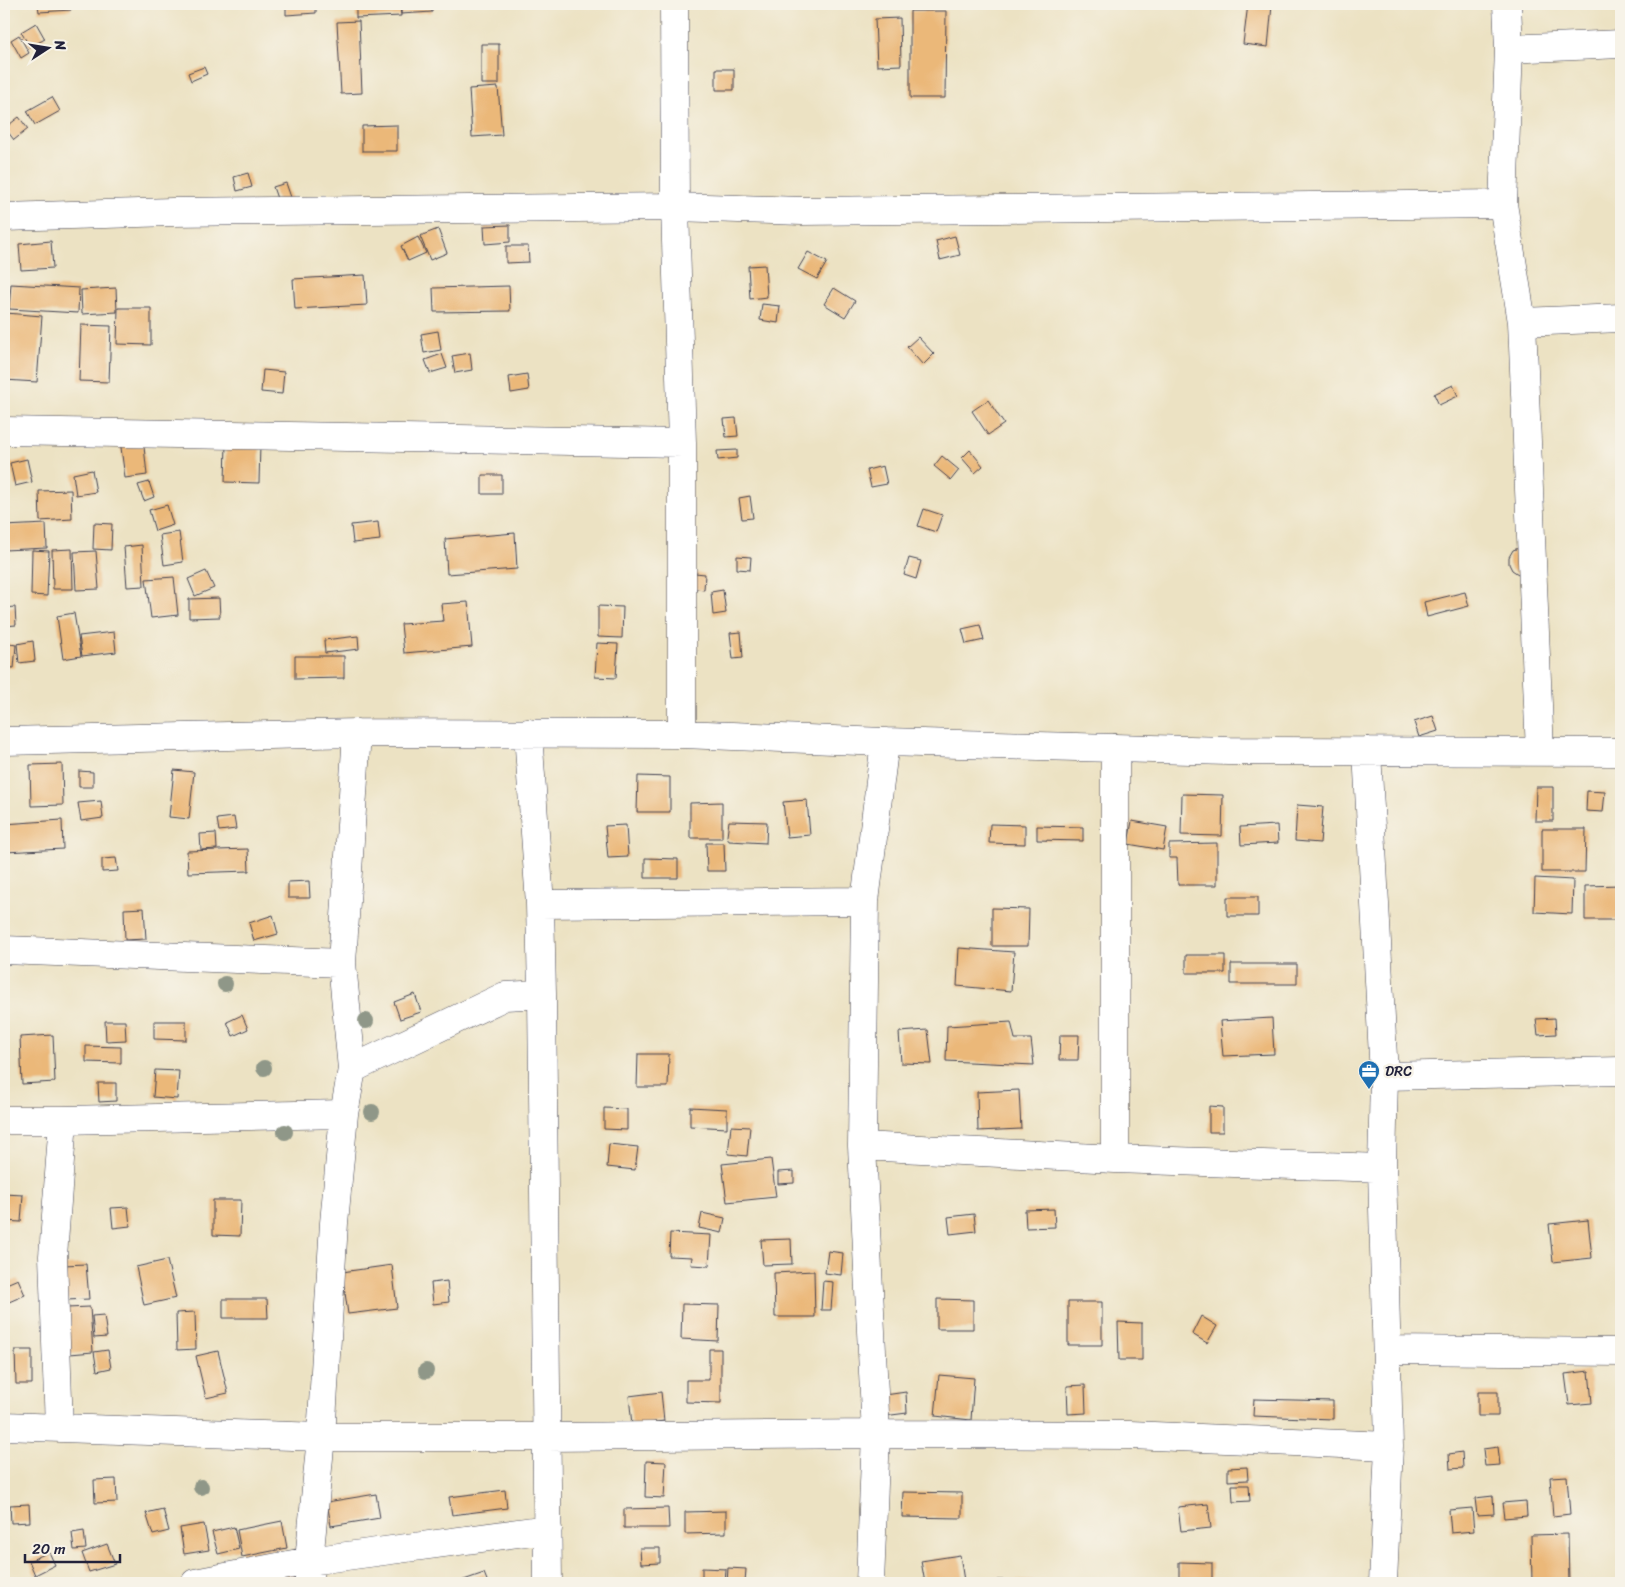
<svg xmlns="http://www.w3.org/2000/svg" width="1625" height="1587" viewBox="0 0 1625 1587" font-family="Sriracha,sans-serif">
	<rect width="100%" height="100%" fill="#f7f3e8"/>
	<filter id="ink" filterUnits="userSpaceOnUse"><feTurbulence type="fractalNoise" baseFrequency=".02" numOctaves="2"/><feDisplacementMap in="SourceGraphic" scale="10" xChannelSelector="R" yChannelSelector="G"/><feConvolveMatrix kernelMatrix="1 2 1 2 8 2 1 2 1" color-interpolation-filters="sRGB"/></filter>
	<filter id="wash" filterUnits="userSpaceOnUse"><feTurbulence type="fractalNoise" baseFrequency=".0096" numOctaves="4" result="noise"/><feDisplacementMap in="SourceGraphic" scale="20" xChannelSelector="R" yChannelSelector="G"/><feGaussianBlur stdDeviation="1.12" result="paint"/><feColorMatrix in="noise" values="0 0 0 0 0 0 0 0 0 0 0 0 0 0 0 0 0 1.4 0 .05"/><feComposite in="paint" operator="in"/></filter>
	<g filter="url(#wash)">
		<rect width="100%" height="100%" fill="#ece2c3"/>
		<g id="blocks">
			<path fill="#ebb879" d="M38 4H70L71 10 39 12Z
				M286 4H316V13L286 15Z
				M356 4H400L401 16 356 18Z
				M401 4H432V12L401 14Z
				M770 4H785V9L770 10Z
				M792 4H805V8H792Z
				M1248 4 1272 5 1268 47 1243 44Z
				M910 11H946L945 98H910Z
				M900 18 901 65 877 66 875 19Z
				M359 21 362 93 341 94 337 22Z
				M36 23 45 39 30 47 21 32Z
				M19 35 29 53 21 58 11 40Z
				M481 44H499V84H481Z
				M204 67 207 74 191 81 188 73Z
				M716 69H734V90H716Z
				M498 87 502 135 472 137 469 89Z
				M52 97 60 111 35 125 27 111Z
				M19 117 28 129 14 140 5 128Z
				M397 125V151H362V126Z
				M248 173 252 187 237 191 234 177Z
				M286 183 293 203 280 207 273 187Z
				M510 225V242L485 244 484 226Z
				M438 229 447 253 430 260 420 236Z
				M955 236 960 255 940 260 936 241Z
				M418 237 426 253 408 261 401 246Z
				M51 241 53 268 21 270 19 244Z
				M506 246H528L529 262 506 263Z
				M808 252 827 262 817 279 798 269Z
				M765 265 767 297 750 299 748 266Z
				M365 275 367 305 295 309 293 279Z
				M11 284 79 288 78 313 9 309Z
				M509 286 510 311 434 312 433 288Z
				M116 288 117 312 82 314 81 290Z
				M834 288 855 301 845 317 824 304Z
				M762 304 780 306 778 323 760 320Z
				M118 308H151V345L117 344Z
				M6 313 42 316 37 382 4 380Z
				M81 325 111 326 109 382 79 381Z
				M438 331 441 350 424 353 421 334Z
				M918 337 934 354 923 365 907 347Z
				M470 353 472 370 455 373 452 356Z
				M442 354 447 368 430 373 425 360Z
				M263 370 284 372 282 394 261 392Z
				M527 374 529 390 511 393 509 377Z
				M1453 385 1458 396 1439 405 1434 394Z
				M988 400 1004 424 988 435 972 411Z
				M736 418 738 436 726 437 724 419Z
				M143 437 147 475 125 478 120 440Z
				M226 443 260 444 259 483 225 482Z
				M737 450V458L718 460 717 451Z
				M970 450 983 466 975 473 962 458Z
				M942 456 959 470 951 480 934 466Z
				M27 459 32 482 15 486 10 463Z
				M883 466 887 484 871 487 867 470Z
				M92 470 96 492 76 495 73 474Z
				M482 475H502V494H482Z
				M149 482 154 497 144 501 138 485Z
				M71 490 72 519 40 521 39 491Z
				M750 496 753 518 742 519 739 498Z
				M167 505 173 525 155 531 149 510Z
				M924 509 942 515 936 532 918 526Z
				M378 522 380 540 353 543 351 525Z
				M94 523 112 524 111 550 93 549Z
				M46 524 47 548 4 550V526Z
				M179 532 183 562 164 565 160 535Z
				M515 533 517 569 447 574 445 539Z
				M142 545 144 586 127 587 124 547Z
				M1519 548 1526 574H1518L1512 570 1509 564V557L1513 550Z
				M72 549 73 589H53L52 550Z
				M32 550 49 551 47 596 31 595Z
				M96 551 99 589 76 590 74 552Z
				M737 556 751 557 750 570 737 569Z
				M909 558 921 561 916 579 904 575Z
				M206 571 214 588 195 596 188 579Z
				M675 571 705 574 704 590 674 586Z
				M174 577 178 615 151 618 146 579Z
				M723 590 726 613 713 615 711 592Z
				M1465 592 1469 606 1427 617 1424 602Z
				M219 598 220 617 189 618V599Z
				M468 602 472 647 404 653 401 624 443 621 441 604Z
				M598 606 623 607 622 638 598 637Z
				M15 607 16 625 4 626V608Z
				M74 613 81 656 63 659 57 616Z
				M980 625 984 640 966 644 962 629Z
				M114 632 116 652 82 656 79 636Z
				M741 632 743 658 733 659 730 633Z
				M358 636 359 649 325 653 324 640Z
				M33 641 35 661 19 663 17 644Z
				M4 643 16 645 14 668 4 667Z
				M597 643 618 644 616 678 595 677Z
				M295 656H344V678L295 679Z
				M1433 716 1438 731 1419 737 1414 722Z
				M62 764 63 805 31 806 30 765Z
				M174 770 194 772 189 819 169 817Z
				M79 771 93 772V787H79Z
				M638 776 670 777V812H637Z
				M1536 787H1553V821H1535Z
				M1587 791 1605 792 1603 812 1586 811Z
				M1182 794 1223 795 1222 836 1181 835Z
				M807 800 810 835 787 837 783 802Z
				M101 801 103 818 81 821 78 803Z
				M722 802V838H690V803Z
				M1297 805 1323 807 1320 843 1295 841Z
				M234 817 236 829 219 831 217 819Z
				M62 820 63 849 5 852 4 824Z
				M729 821 767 822 766 843 729 841 727 836Z
				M1132 821 1167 827 1163 850 1128 844Z
				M990 824 1025 825V844L989 843Z
				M626 825 628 857 608 858 605 826Z
				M1277 825 1278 843 1241 845 1240 827Z
				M1037 826 1083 827V841L1037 840Z
				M1542 829H1586L1585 872H1542Z
				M216 833 217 849 201 850 200 834Z
				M706 843H724L725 871H707Z
				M1217 843V885H1178L1177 858H1169V844Z
				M248 849 249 871 188 873 187 851Z
				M116 858 118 871 102 872V859Z
				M645 858 678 859V878H645Z
				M1535 878 1573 880 1572 914 1534 912Z
				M309 881 310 898H288V882Z
				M1621 885V920H1585V886Z
				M1227 897H1258V916H1227Z
				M144 908 146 939 125 940 124 909Z
				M992 908 1029 909 1028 946H992Z
				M273 915 278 934 254 941 249 923Z
				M959 948 1014 952 1011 991 957 986Z
				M1186 955H1225V973H1186Z
				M1231 964H1297V984H1231Z
				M415 994 421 1012 400 1019 394 1002Z
				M242 1015 248 1029 233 1036 227 1022Z
				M1272 1018 1274 1054 1223 1056 1220 1021Z
				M1555 1018 1556 1034 1538 1035 1536 1019Z
				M105 1021H125L126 1040 106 1041Z
				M154 1021H186V1040L154 1039Z
				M1011 1022 1015 1039H1031L1034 1065 946 1061 947 1026Z
				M928 1030 932 1064 901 1063 899 1032Z
				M53 1035 55 1082 22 1084 20 1037Z
				M1060 1035H1079L1078 1060H1059Z
				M86 1046 121 1047V1063L86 1062Z
				M638 1054H669L668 1087H637Z
				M155 1070 179 1071 177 1099 153 1097Z
				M98 1083H116V1101L99 1102Z
				M1019 1090 1021 1129 978 1131 977 1092Z
				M1209 1106 1223 1107V1132H1209Z
				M690 1107 727 1109V1128L690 1126Z
				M604 1108 627 1109V1130L604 1129Z
				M731 1126 750 1127 747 1156 728 1154Z
				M609 1144 638 1147 635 1170 607 1167Z
				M771 1159 776 1197 727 1202 722 1164Z
				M794 1171V1183L778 1184V1172Z
				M4 1194 23 1195 21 1222 4 1221Z
				M213 1200H241L240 1236 213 1235Z
				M128 1207 130 1226 113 1228 111 1208Z
				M1054 1209 1055 1227 1026 1228 1025 1210Z
				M702 1213 725 1218 722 1233 699 1228Z
				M974 1214 976 1231 950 1234 948 1217Z
				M1588 1220 1592 1258 1553 1262 1549 1224Z
				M670 1233 711 1235 709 1266 691 1265 692 1257 669 1256Z
				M791 1239 792 1264 763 1265 761 1240Z
				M828 1251 843 1253 841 1275 825 1273Z
				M167 1260 176 1298 144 1305 136 1267Z
				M86 1264 89 1299 66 1300 64 1265Z
				M392 1265 397 1308 348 1314 342 1272Z
				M814 1271 815 1317H775L774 1273Z
				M18 1279 25 1295 9 1302 4 1285Z
				M447 1281 449 1302 433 1304 431 1283Z
				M823 1281 833 1282 831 1310H821Z
				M223 1299H267L268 1318H223Z
				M937 1299 973 1300V1329H937Z
				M1068 1302H1102V1345H1068Z
				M682 1304 719 1305 718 1341 681 1339Z
				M90 1307 93 1352 70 1354 67 1308Z
				M195 1312 196 1349 177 1350 176 1313Z
				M104 1315 107 1337 94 1338 92 1316Z
				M1201 1316 1217 1326 1207 1343 1192 1334Z
				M1118 1322 1142 1323V1360H1119Z
				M709 1349H721V1403L686 1402V1380H709Z
				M15 1350H32V1384H16Z
				M108 1350 111 1368 97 1371 94 1352Z
				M218 1351 228 1393 206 1398 196 1356Z
				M1589 1371 1592 1403 1569 1405 1565 1374Z
				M939 1375 974 1378 971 1420 935 1416Z
				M1085 1385 1086 1413 1068 1414 1067 1386Z
				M661 1392 664 1421 632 1425 629 1396Z
				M906 1392 907 1413 884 1416 885 1395Z
				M1478 1392H1498V1416H1478Z
				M1254 1399 1333 1401V1419L1253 1416Z
				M1498 1447 1500 1465 1485 1466 1483 1449Z
				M1462 1452 1463 1468 1450 1469 1449 1454Z
				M646 1461 666 1462 664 1498 645 1497Z
				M1247 1467 1248 1480 1228 1481V1468Z
				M1567 1476 1570 1514 1553 1516 1550 1477Z
				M116 1479 117 1502 95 1503 94 1480Z
				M1232 1485H1249L1250 1501 1233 1502Z
				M505 1490 507 1508 452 1515 449 1497Z
				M903 1492 962 1493V1518L902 1517Z
				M376 1494 380 1518 331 1526 327 1502Z
				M1493 1496 1494 1514 1477 1515 1475 1498Z
				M1526 1501 1527 1516 1504 1518 1502 1503Z
				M29 1504 30 1522 11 1523 10 1505Z
				M1208 1504 1211 1528 1181 1531 1178 1507Z
				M668 1508 669 1528H624V1509Z
				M1472 1508 1474 1531 1451 1533 1449 1510Z
				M163 1509 169 1531 153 1535 146 1513Z
				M726 1511V1533L685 1534V1512Z
				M282 1521 287 1548 242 1557 237 1530Z
				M204 1524 209 1550 184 1554 180 1528Z
				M234 1527 239 1549 218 1554 212 1532Z
				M84 1531 86 1549 74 1550 72 1533Z
				M1568 1534 1569 1583H1532L1531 1535Z
				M107 1544 115 1564 89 1572 82 1553Z
				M640 1548H660V1563L641 1564Z
				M49 1552 55 1565 35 1575 29 1561Z
				M960 1555 964 1581 950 1583H925L921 1561Z
				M1179 1562 1212 1563V1582L1179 1581Z
				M702 1568 726 1569 725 1583H702Z
				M728 1568 746 1569 745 1583H727Z
				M293 1572 297 1583H273L272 1581Z
				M484 1573 488 1583H462L461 1581Z
				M997 1580 1033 1581V1583H997Z
				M1040 1580 1069 1581V1583H1040Z
				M1140 1581V1583H1118L1117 1582Z"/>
		</g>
	</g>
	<g filter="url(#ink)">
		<use href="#blocks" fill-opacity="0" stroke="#403f4f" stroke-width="1"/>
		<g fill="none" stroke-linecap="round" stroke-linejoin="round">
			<g stroke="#403f4f" stroke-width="29">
				<path id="minor" d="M674 4 675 207 682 443V734
					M1507 4 1509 49 1503 204 1522 322 1540 752
					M1509 49 1621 44
					M4 217 172 212 675 207 802 211 1503 204
					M1522 322 1621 318
					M4 431 682 443
					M528 733 540 904 542 994 548 1583
					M4 741 357 733 682 734 885 742 1228 751 1621 752
					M1367 751 1384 1076 1382 1168 1389 1446 1383 1583
					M540 904 865 901
					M4 950 342 963
					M352 1069 505 996 542 994
					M1384 1076 1621 1071
					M4 1120H63L344 1114
					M862 1146 1115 1159 1382 1168
					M1115 1159V748
					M1387 1350 1621 1352
					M4 1426 321 1437H547L876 1434 1130 1435 1389 1446
					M59 1428 53 1256 63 1120
					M195 1583 309 1561 548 1529
					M309 1583V1561L321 1437 334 1223 344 1114 352 1069 342 963 357 733
					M870 1583 876 1434 862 1146 865 901 885 742"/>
			</g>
			<use href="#minor" stroke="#fff" stroke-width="28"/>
		</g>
		<g fill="#8f9788">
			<circle cx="225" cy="984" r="8"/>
			<circle cx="366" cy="1021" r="8"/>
			<circle cx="264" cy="1068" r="8"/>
			<circle cx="372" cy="1112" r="8"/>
			<circle cx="285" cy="1132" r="8"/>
			<circle cx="426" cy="1371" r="8"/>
			<circle cx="201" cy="1487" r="8"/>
		</g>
	</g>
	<defs>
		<g id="office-pin" transform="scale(1.125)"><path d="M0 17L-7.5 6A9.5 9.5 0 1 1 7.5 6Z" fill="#1f6fb2" stroke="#f7f3e8"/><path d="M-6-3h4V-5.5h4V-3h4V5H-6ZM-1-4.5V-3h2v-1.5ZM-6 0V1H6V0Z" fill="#fff"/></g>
	</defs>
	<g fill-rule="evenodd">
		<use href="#office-pin" x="1369" y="1071"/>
	</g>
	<g text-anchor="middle" stroke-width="5" stroke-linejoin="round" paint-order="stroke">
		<g font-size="15" fill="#22223b" stroke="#f7f3e8" text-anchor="start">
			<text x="1385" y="1076">DRC</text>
		</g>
	</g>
	<rect width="1625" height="1587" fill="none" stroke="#f7f3e8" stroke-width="20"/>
	<g transform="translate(48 48) rotate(78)" stroke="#f7f3e8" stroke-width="4" paint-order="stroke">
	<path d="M0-4L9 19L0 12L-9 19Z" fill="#22223b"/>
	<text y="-8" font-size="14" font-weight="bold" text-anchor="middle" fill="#22223b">N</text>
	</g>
	<path d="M25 1554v8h95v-8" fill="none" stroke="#22223b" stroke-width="2.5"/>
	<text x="32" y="1554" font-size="15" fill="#22223b" stroke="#f7f3e8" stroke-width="4" paint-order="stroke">20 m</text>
</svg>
